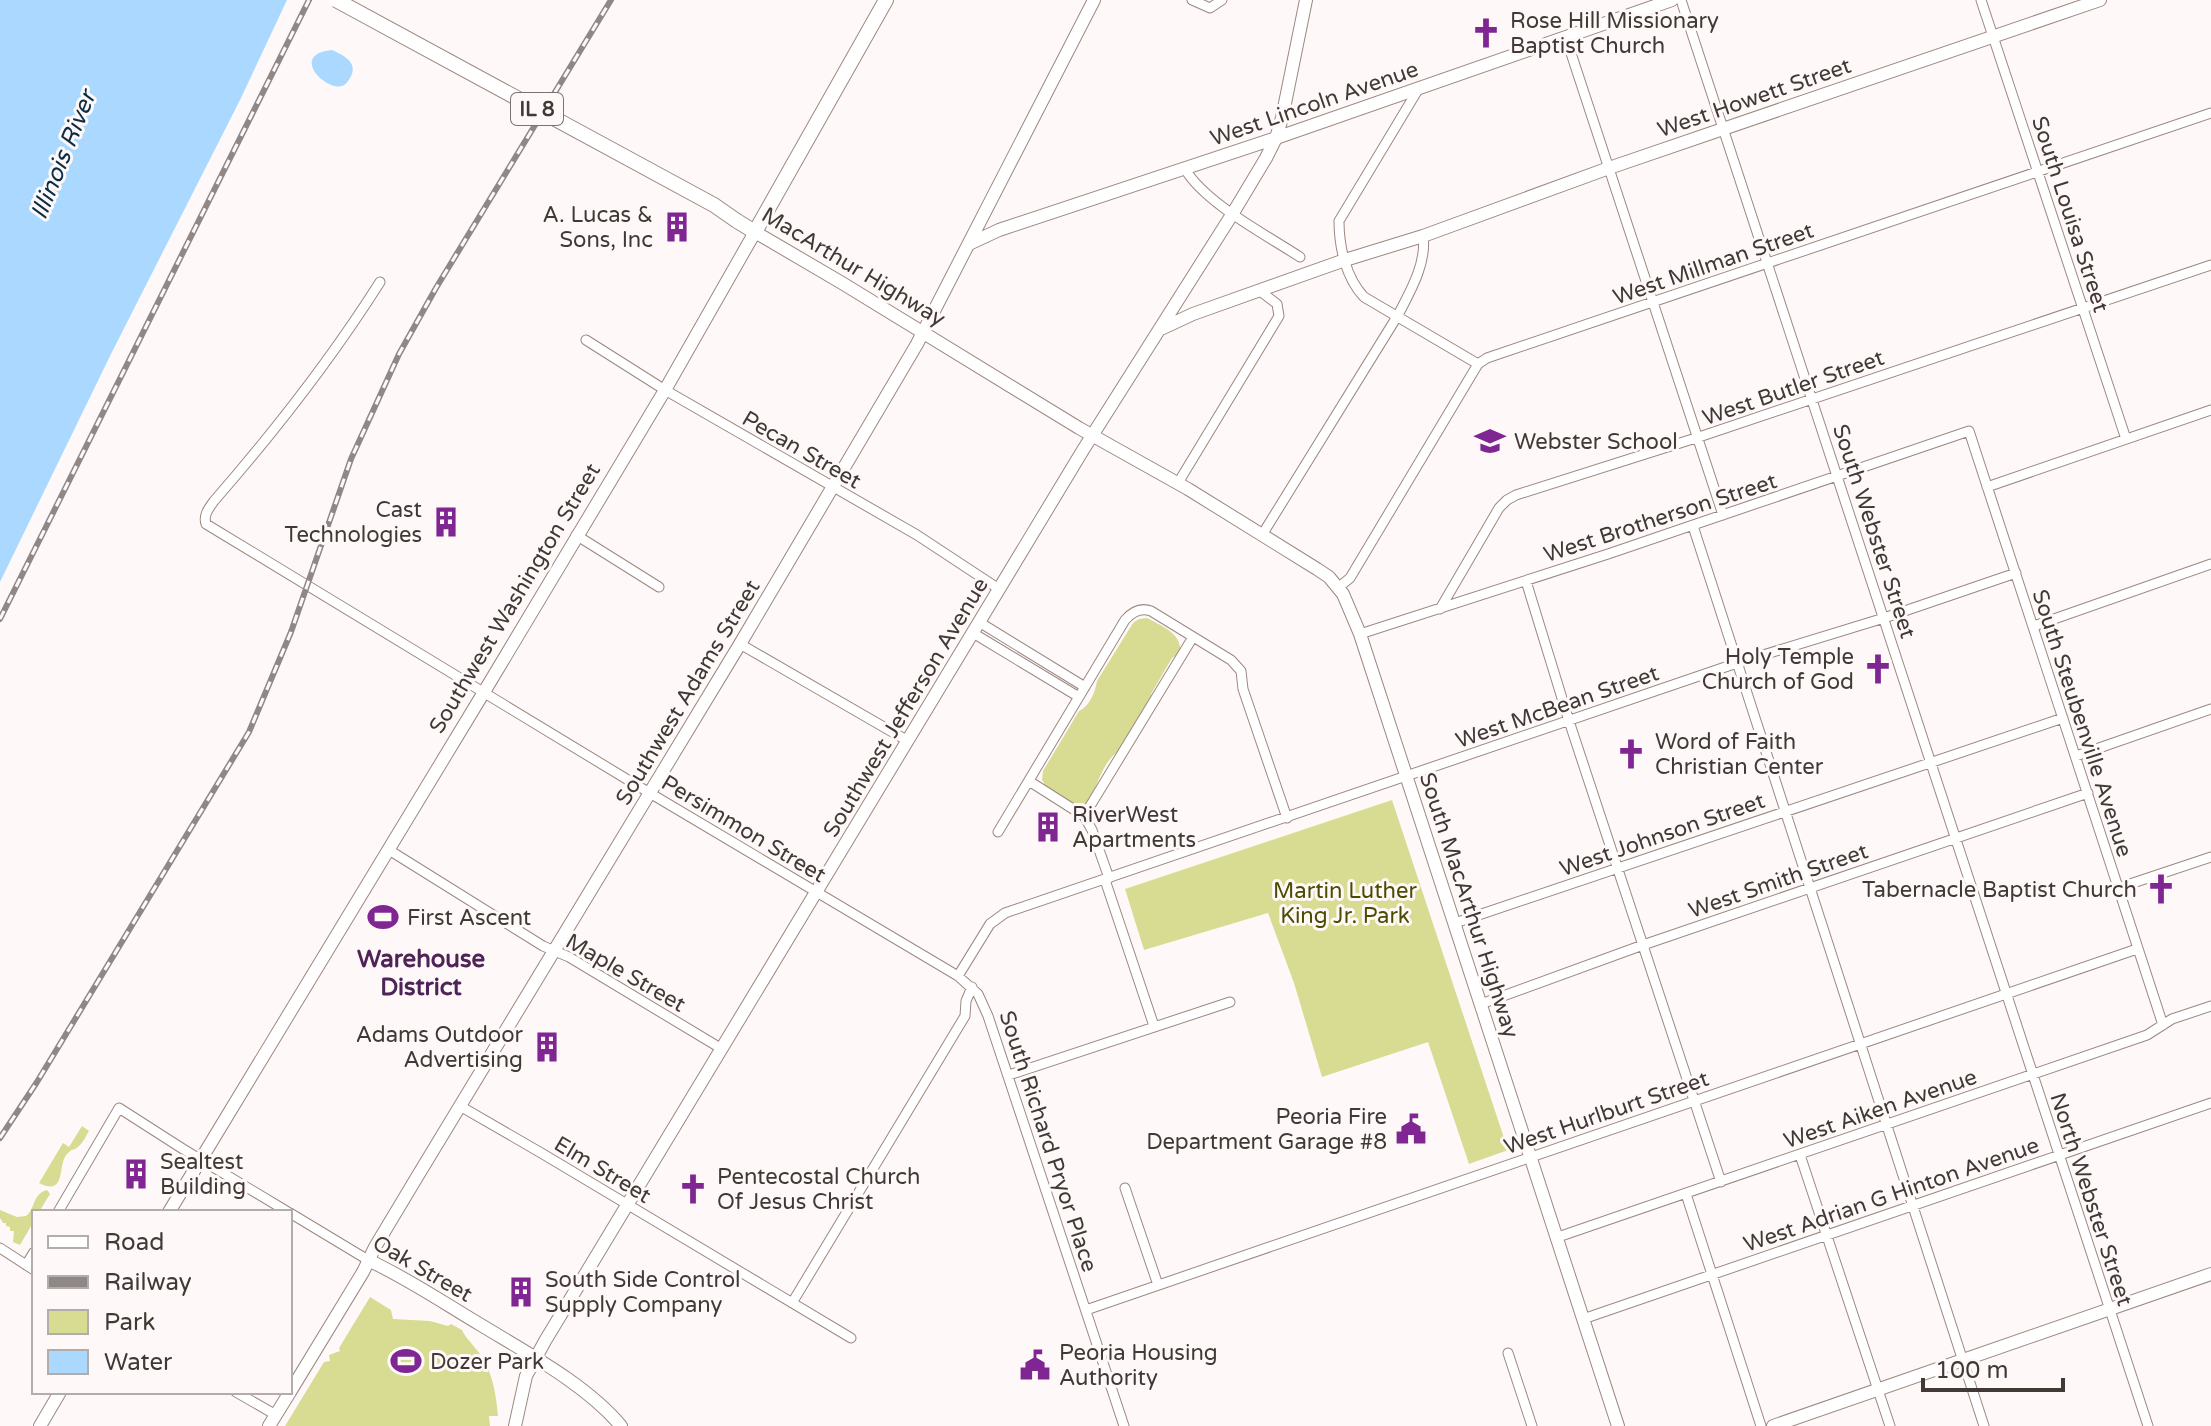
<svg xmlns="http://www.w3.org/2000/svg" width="2211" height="1426" viewBox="0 0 2211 1426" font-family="'Varela Round',sans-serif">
	<rect width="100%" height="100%" fill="#fef9f8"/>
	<path fill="#d8dc93" d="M1147 618C1162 626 1183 634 1180 653L1172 658 1151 694V699L1120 751C1103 759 1097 787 1089 802L1083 805 1075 804 1047 788 1042 780 1043 771 1079 711C1090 706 1095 692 1097 681L1133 623 1139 619Z
		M1392 800 1508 1150 1469 1164 1428 1042 1322 1077 1294 983 1268 913 1144 950 1125 889Z
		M82 1126 89 1131C86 1136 83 1143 78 1147 70 1153 75 1146 67 1154 57 1165 67 1197 39 1183L63 1143 69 1147Z
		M47 1190 50 1194 39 1212H34V1221L20 1245 13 1242 14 1231H10V1227L6 1226V1223H3L0 1218V1210L17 1217 26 1216C36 1208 32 1194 47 1190Z
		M370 1297 391 1310 393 1319 430 1321 448 1326 451 1324 462 1330C465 1337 470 1341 476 1349 492 1368 496 1392 498 1416H489L490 1426H285L324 1362 330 1361 329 1355 340 1351 339 1348Z"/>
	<path fill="#abd8ff" d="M0 0H287L240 100 111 354 0 582Z
		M332 50C343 55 358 62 351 76 349 80 347 84 342 86 325 91 289 54 332 50Z"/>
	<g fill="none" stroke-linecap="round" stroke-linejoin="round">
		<g stroke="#9c8881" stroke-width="11">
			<path id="street" d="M1192 0 1210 8 1222 0
				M1681 0 2148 1426
				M1981 0 2126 439
				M1566 38 1723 515
				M1419 88 1339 221C1339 247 1346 278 1364 297L1478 364
				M1185 169C1205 203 1265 234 1300 257
				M380 282C330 361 275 431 214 501 209 508 203 515 206 524L638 786 958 976 978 994 988 1016 1124 1426
				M586 340 665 390 917 535 999 589
				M1178 483 1279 316 1277 304 1260 291
				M1987 487 2211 410
				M1693 526 1984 1426
				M576 535 659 587
				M1262 535 1398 315C1410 292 1427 263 1423 236
				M1526 581 1569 721 1721 1182
				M1339 587 1350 578 1478 364 1487 358 2211 113
				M1440 609 1499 508 1507 500 1516 495 1699 437 2211 265
				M979 622 1085 687
				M2034 626 2211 564
				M973 633 1079 697
				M1360 634 1608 554 1969 431 2163 1025
				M740 644 908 741
				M2076 756 2211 709
				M1029 781 1084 816 1092 830 1109 878
				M1084 816 1193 637
				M998 832 1125 620C1132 612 1140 607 1151 611L1231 660 1241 671 1243 689 1287 818
				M389 850 543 946 569 957 722 1049
				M1105 880 1154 1026
				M2118 888 2211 857
				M1455 923 2063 718
				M958 976 990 924 1005 913 1737 663 1884 618 2016 573
				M1481 1004 1643 945 2088 793
				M1009 1075 1230 1002
				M460 1106 543 1154 851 1338
				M1800 1155 1890 1426
				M1125 1188 1158 1285
				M1686 1194 1761 1426
				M58 1212 119 1108 183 1149 288 1212
				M290 1213 368 1260
				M1558 1237 2147 1035 2172 1019 2211 1006
				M0 1248 34 1270
				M26 1265 34 1252
				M792 1303 965 1016 966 1001 972 987
				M1086 1310 2137 949
				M1583 1319 2211 1103
				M1508 1353 1532 1426
				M236 1392 276 1415"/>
		</g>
		<g stroke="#9c8881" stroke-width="14">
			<path id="secondary" d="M969 244 999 230 1276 138 1672 0
				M1163 328 1193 314 1345 260 1423 236 1609 168 2100 0
				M169 1212 484 692 665 390 755 232 842 283 1079 428 1188 489 1317 569 1329 577 1343 594 1360 634 1618 1426
				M368 1260C407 1278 444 1303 481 1325 527 1353 587 1385 621 1426
				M290 1392 363 1272 375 1247 417 1177 740 644 917 344 1094 0
				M40 1426 60 1392
				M269 1426 290 1392
				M515 1426 526 1376 545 1341 1083 450 1233 213 1266 158 1276 138 1282 118 1306 0
				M1773 1426 2211 1274"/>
		</g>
		<g stroke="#9c8881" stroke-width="16">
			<path id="primary" d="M737 221 755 232 886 0"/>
		</g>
		<use href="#street" stroke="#fff" stroke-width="9"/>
		<use href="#secondary" stroke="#fff" stroke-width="12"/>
		<use href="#primary" stroke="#fff" stroke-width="14"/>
		<g stroke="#8f8886" stroke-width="6">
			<path id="rail" d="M0 619 309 0
				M0 1138 37 1082 249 732 291 632 351 459 399 354 436 288 611 0"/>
		</g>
		<use href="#rail" stroke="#fef9f8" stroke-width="3" stroke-dasharray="9" stroke-linecap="butt"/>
		<g stroke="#9c8881" stroke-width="16" stroke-linecap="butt">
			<path id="primary-bridge" d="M336 0 714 205 737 221"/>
		</g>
		<use href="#primary-bridge" stroke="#fff" stroke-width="14"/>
	</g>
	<defs>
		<g id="church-bare" transform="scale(2.4)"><path d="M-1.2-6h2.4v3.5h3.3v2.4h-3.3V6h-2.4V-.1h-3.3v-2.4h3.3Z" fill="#7f2693" stroke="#fef9f8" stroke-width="2.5" paint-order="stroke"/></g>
		<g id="building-bare" transform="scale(2.4)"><path d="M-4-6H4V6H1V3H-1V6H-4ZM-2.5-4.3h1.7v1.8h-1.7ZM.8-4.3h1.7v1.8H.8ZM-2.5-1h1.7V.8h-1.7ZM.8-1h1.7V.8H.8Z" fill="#7f2693" stroke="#fef9f8" stroke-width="2.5" paint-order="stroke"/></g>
		<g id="school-bare" transform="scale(2.4)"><path d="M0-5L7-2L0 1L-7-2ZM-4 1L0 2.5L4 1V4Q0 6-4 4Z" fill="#7f2693" stroke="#fef9f8" stroke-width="2.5" paint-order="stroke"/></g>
		<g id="stadium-bare" transform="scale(2.4)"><path d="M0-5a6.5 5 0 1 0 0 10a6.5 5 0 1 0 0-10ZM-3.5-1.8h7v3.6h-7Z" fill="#7f2693" stroke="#fef9f8" stroke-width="2.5" paint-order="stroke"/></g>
		<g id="civic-bare" transform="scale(2.4)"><path d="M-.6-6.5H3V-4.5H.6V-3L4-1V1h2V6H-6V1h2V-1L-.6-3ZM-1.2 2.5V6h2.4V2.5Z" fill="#7f2693" stroke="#fef9f8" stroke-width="2.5" paint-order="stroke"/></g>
	</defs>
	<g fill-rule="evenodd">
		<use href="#church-bare" x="1486" y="33"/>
		<use href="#building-bare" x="677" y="227"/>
		<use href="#school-bare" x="1490" y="441"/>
		<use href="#building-bare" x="446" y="522"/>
		<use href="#church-bare" x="1878" y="669"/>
		<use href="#church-bare" x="1631" y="754"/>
		<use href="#building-bare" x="1048" y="827"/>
		<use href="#church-bare" x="2161" y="889"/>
		<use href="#stadium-bare" x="383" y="917"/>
		<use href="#building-bare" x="547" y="1047"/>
		<use href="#civic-bare" x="1411" y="1129"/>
		<use href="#building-bare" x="136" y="1174"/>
		<use href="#church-bare" x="693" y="1189"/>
		<use href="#building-bare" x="521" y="1292"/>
		<use href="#stadium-bare" x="406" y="1361"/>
		<use href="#civic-bare" x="1035" y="1365"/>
	</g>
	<g text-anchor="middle" stroke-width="6" stroke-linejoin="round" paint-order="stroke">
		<rect fill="#fef9f8" stroke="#7a7370" stroke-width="2" x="511" y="93" width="52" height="32" rx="6"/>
		<g font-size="20" font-weight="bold" fill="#413936">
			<text x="537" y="116">IL 8</text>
		</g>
		<g font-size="22" fill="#413936" stroke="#fef9f8" text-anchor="start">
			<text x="1510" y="28">Rose Hill Missionary<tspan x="1510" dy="25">Baptist Church</tspan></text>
			<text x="653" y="222" text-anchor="end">A. Lucas &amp;<tspan x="653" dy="25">Sons, Inc</tspan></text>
			<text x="1514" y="449">Webster School</text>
			<text x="422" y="517" text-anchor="end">Cast<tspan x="422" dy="25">Technologies</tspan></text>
			<text x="1854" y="664" text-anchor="end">Holy Temple<tspan x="1854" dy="25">Church of God</tspan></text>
			<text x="1655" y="749">Word of Faith<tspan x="1655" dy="25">Christian Center</tspan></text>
			<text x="1072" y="822">RiverWest<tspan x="1072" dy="25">Apartments</tspan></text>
			<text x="2137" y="897" text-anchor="end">Tabernacle Baptist Church</text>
			<text x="407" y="925">First Ascent</text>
			<text x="523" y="1042" text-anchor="end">Adams Outdoor<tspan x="523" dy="25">Advertising</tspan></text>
			<text x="1387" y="1124" text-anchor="end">Peoria Fire<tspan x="1387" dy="25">Department Garage #8</tspan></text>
			<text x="160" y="1169">Sealtest<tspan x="160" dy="25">Building</tspan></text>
			<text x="717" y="1184">Pentecostal Church<tspan x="717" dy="25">Of Jesus Christ</tspan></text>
			<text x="545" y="1287">South Side Control<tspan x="545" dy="25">Supply Company</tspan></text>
			<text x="1059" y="1360">Peoria Housing<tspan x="1059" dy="25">Authority</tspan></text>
			<text x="430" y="1369">Dozer Park</text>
		</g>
		<g font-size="22" fill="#413936" stroke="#fef9f8">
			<text transform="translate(1754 97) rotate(-19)" y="8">West Howett Street</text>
			<text transform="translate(1314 103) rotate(-19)" y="8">West Lincoln Avenue</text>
			<text transform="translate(2071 214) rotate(72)" y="8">South Louisa Street</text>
			<text transform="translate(1713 263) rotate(-19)" y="8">West Millman Street</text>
			<text transform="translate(854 266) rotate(31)" y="8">MacArthur Highway</text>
			<text transform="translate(1793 387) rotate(-19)" y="8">West Butler Street</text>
			<text transform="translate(802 449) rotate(30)" y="8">Pecan Street</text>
			<text transform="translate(1660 517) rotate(-18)" y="8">West Brotherson Street</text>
			<text transform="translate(1875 531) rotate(72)" y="8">South Webster Street</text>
			<text transform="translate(514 598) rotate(-59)" y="8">Southwest Washington Street</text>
			<text transform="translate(687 692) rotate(-59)" y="8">Southwest Adams Street</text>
			<text transform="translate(1557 706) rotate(-19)" y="8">West McBean Street</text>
			<text transform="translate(905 707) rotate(-59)" y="8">Southwest Jefferson Avenue</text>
			<text transform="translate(2083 723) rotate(72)" y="8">South Steubenville Avenue</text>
			<text transform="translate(744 828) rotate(31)" y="8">Persimmon Street</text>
			<text transform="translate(1662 834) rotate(-19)" y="8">West Johnson Street</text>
			<text transform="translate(1778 880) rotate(-19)" y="8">West Smith Street</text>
			<text transform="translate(1470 905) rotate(72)" y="8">South MacArthur Highway</text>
			<text transform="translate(626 972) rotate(30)" y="8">Maple Street</text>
			<text transform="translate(1880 1108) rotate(-19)" y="8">West Aiken Avenue</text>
			<text transform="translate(1606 1112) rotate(-19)" y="8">West Hurlburt Street</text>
			<text transform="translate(1049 1141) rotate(72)" y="8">South Richard Pryor Place</text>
			<text transform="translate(603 1169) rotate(31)" y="8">Elm Street</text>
			<text transform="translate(1891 1194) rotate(-19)" y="8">West Adrian G Hinton Avenue</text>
			<text transform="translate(2092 1199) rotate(72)" y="8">North Webster Street</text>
			<text transform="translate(423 1268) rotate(30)" y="8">Oak Street</text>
		</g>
		<g font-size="22" fill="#4b4c00" stroke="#fef9f8">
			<text x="1345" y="898">Martin Luther<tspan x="1345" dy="25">King Jr. Park</tspan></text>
		</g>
		<g font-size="24" font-style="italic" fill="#0a2d45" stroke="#fef9f8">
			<text transform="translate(63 155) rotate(-68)" y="8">Illinois River</text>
		</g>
		<g font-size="24" font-weight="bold" fill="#4e2458" stroke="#fef9f8">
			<text x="421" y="967">Warehouse<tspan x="421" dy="28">District</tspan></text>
		</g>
	</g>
	<rect x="32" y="1210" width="260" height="184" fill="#fef9f8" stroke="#b2acaa" stroke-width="2"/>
	<rect x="48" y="1236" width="40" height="12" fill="#ffffff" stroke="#b2acaa" stroke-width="2"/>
	<text x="104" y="1250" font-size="24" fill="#413936">Road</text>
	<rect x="48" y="1276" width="40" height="12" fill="#8f8886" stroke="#b2acaa" stroke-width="2"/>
	<text x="104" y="1290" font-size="24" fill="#413936">Railway</text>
	<rect x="48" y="1310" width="40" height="24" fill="#d8dc93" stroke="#b2acaa" stroke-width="2"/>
	<text x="104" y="1330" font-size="24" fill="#413936">Park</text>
	<rect x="48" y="1350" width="40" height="24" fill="#abd8ff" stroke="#b2acaa" stroke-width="2"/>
	<text x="104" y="1370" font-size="24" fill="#413936">Water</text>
	<path d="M1923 1378v12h140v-12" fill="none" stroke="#413936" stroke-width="4"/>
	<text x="1935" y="1378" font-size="24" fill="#413936" stroke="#fef9f8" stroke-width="6" paint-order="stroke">100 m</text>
</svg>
